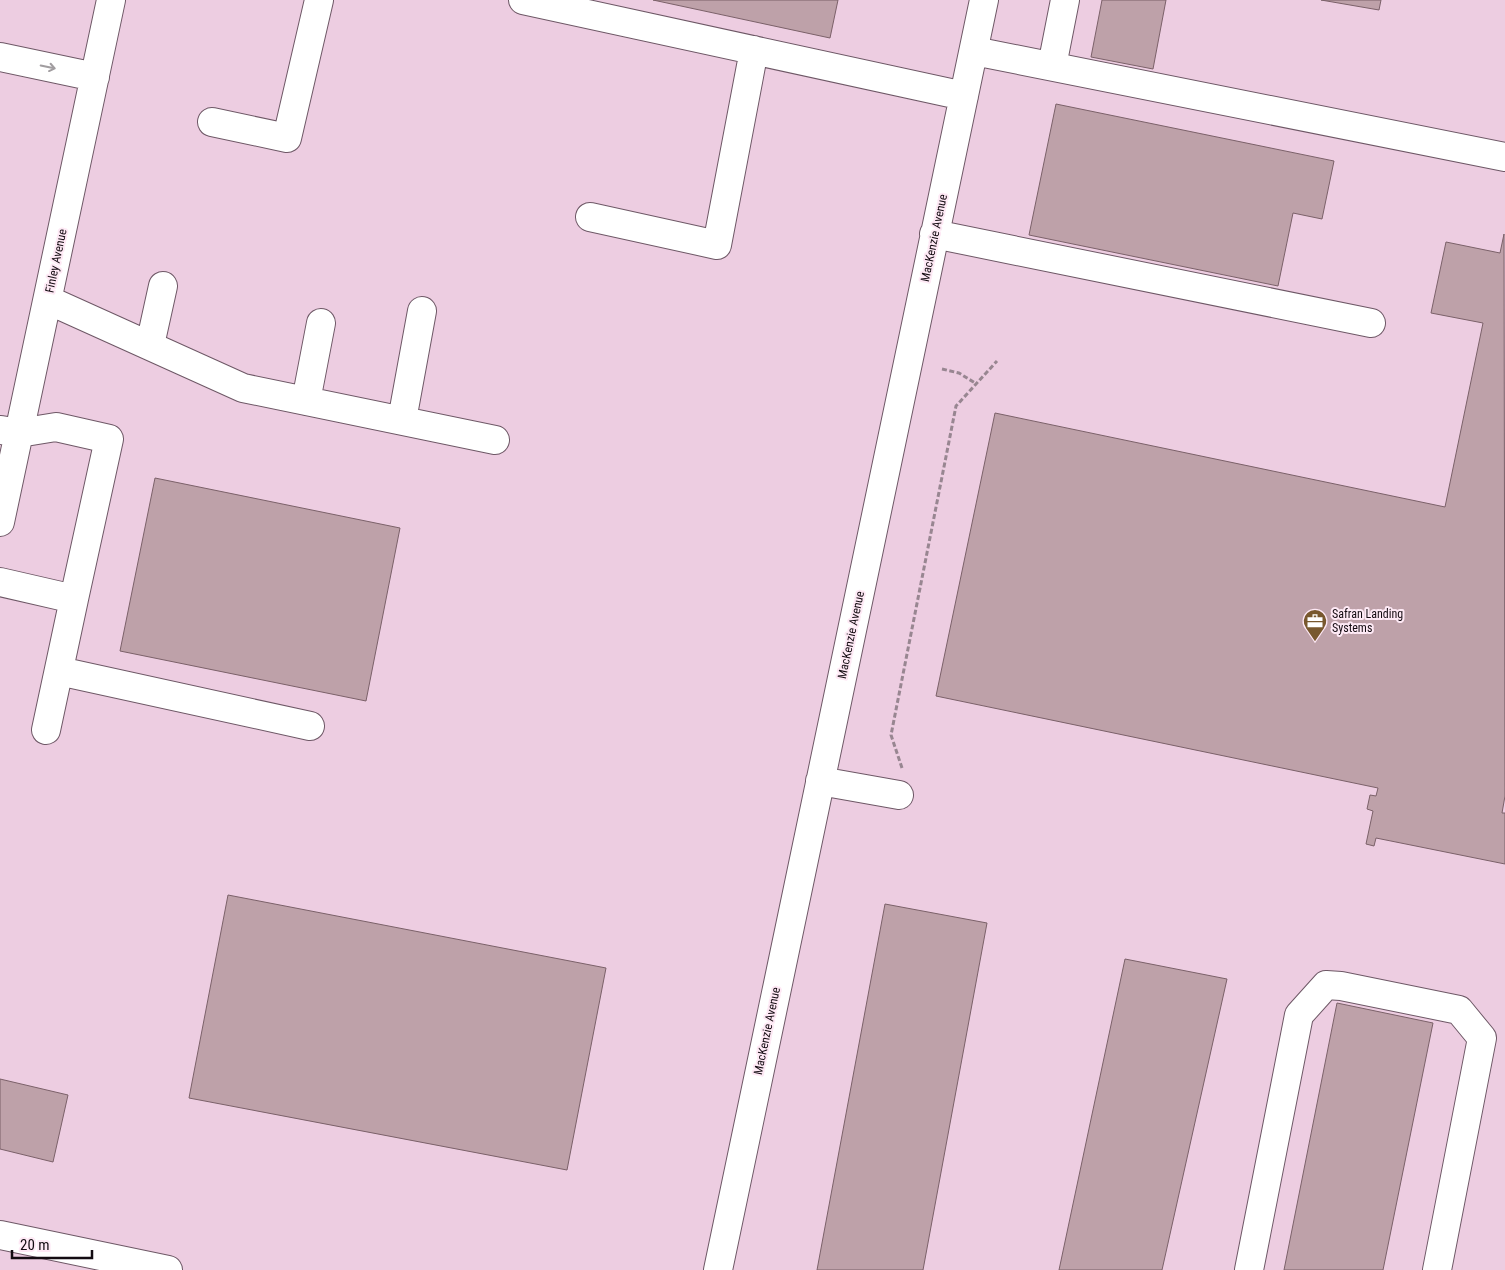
<svg xmlns="http://www.w3.org/2000/svg" width="1505" height="1270" viewBox="0 0 1505 1270" font-family="'Roboto Condensed',sans-serif">
	<rect width="100%" height="100%" fill="#f3daea"/>
	<path fill="#edcde1" d="M0 0H1505V1270H0Z"/>
	<path fill="#bea1a9" stroke="#7b6169" d="M653 0H838L830 38Z
		M1102 0H1166L1153 69 1091 57Z
		M1321 0H1381L1379 10Z
		M1056 104 1334 161 1322 219 1293 213 1278 286 1029 235Z
		M1504 234 1505 796 1502 813H1505V864L1376 838 1374 846 1366 844 1373 811 1367 809 1370 795 1376 796 1378 788 936 696 995 413 1445 507 1483 323 1431 313 1446 242 1500 253Z
		M155 478 400 528 366 701 120 651Z
		M228 895 606 968 567 1170 189 1098Z
		M885 904 987 923 923 1270H817Z
		M1125 959 1227 979 1162 1270H1059Z
		M1337 1003 1433 1023 1383 1270H1284Z
		M0 1079 68 1095 53 1162 0 1149Z"/>
	<g fill="none" stroke-linecap="round" stroke-linejoin="round">
		<g stroke="#6e5866" stroke-width="30">
			<path id="minor" d="M523 0 964 96
				M974 51 1505 157
				M0 57 95 77
				M1052 66 1065 0
				M212 122 287 138 319 0
				M590 217 717 245 754 50
				M934 234 1371 323
				M48 300 243 388 495 440
				M150 345 163 286
				M306 401 321 323
				M402 420 422 311
				M0 522 111 0
				M0 582 74 599 109 439 56 427 19 433 1 430
				M59 671 310 726
				M46 730 74 599
				M820 781 899 795
				M0 1235 168 1270
				M718 1270 984 0
				M1249 1270 1299 1015 1326 985 1341 986 1459 1010 1482 1038 1437 1270"/>
		</g>
		<path stroke="#988691" stroke-width="3" stroke-dasharray="5 2.5" stroke-linecap="butt" d="M942 369 959 373 975 383
			M902 768 891 735 956 406 997 361"/>
		<use href="#minor" stroke="#fff" stroke-width="28"/>
	</g>
	<defs><path id="oneway-shaft" d="M-6 0H5M1.5-3L5.5 0L1.5 3" fill="none" stroke-width="1.6" stroke-linecap="round" stroke-linejoin="round" transform="scale(1.25)"/></defs>
	<use stroke="#a19da0" href="#oneway-shaft" transform="translate(48 67) rotate(12)"/>
	<defs>
		<g id="office-pin" transform="scale(1.25)"><path d="M0 17L-7.5 6A9.5 9.5 0 1 1 7.5 6Z" fill="#78582e" stroke="#fee9f5"/><path d="M-6-3h4V-5.5h4V-3h4V5H-6ZM-1-4.5V-3h2v-1.5ZM-6 0V1H6V0Z" fill="#fff"/></g>
	</defs>
	<g fill-rule="evenodd">
		<use href="#office-pin" x="1315" y="621"/>
	</g>
	<g text-anchor="middle" stroke-width="4" stroke-linejoin="round" paint-order="stroke">
		<g font-size="12" fill="#130b11" stroke="#fee9f5">
			<text transform="translate(934 238) rotate(-78)" y="4">MacKenzie Avenue</text>
			<text transform="translate(56 261) rotate(-78)" y="4">Finley Avenue</text>
			<text transform="translate(851 635) rotate(-78)" y="4">MacKenzie Avenue</text>
			<text transform="translate(767 1031) rotate(-78)" y="4">MacKenzie Avenue</text>
		</g>
		<g font-size="12" fill="#130b11" stroke="#fee9f5" text-anchor="start">
			<text x="1332" y="618">Safran Landing<tspan x="1332" dy="14">Systems</tspan></text>
		</g>
	</g>
	<path d="M12 1250v8h80v-8" fill="none" stroke="#130b11" stroke-width="2.5"/>
	<text x="20" y="1250" font-size="15" fill="#130b11" stroke="#fee9f5" stroke-width="4" paint-order="stroke">20 m</text>
</svg>
